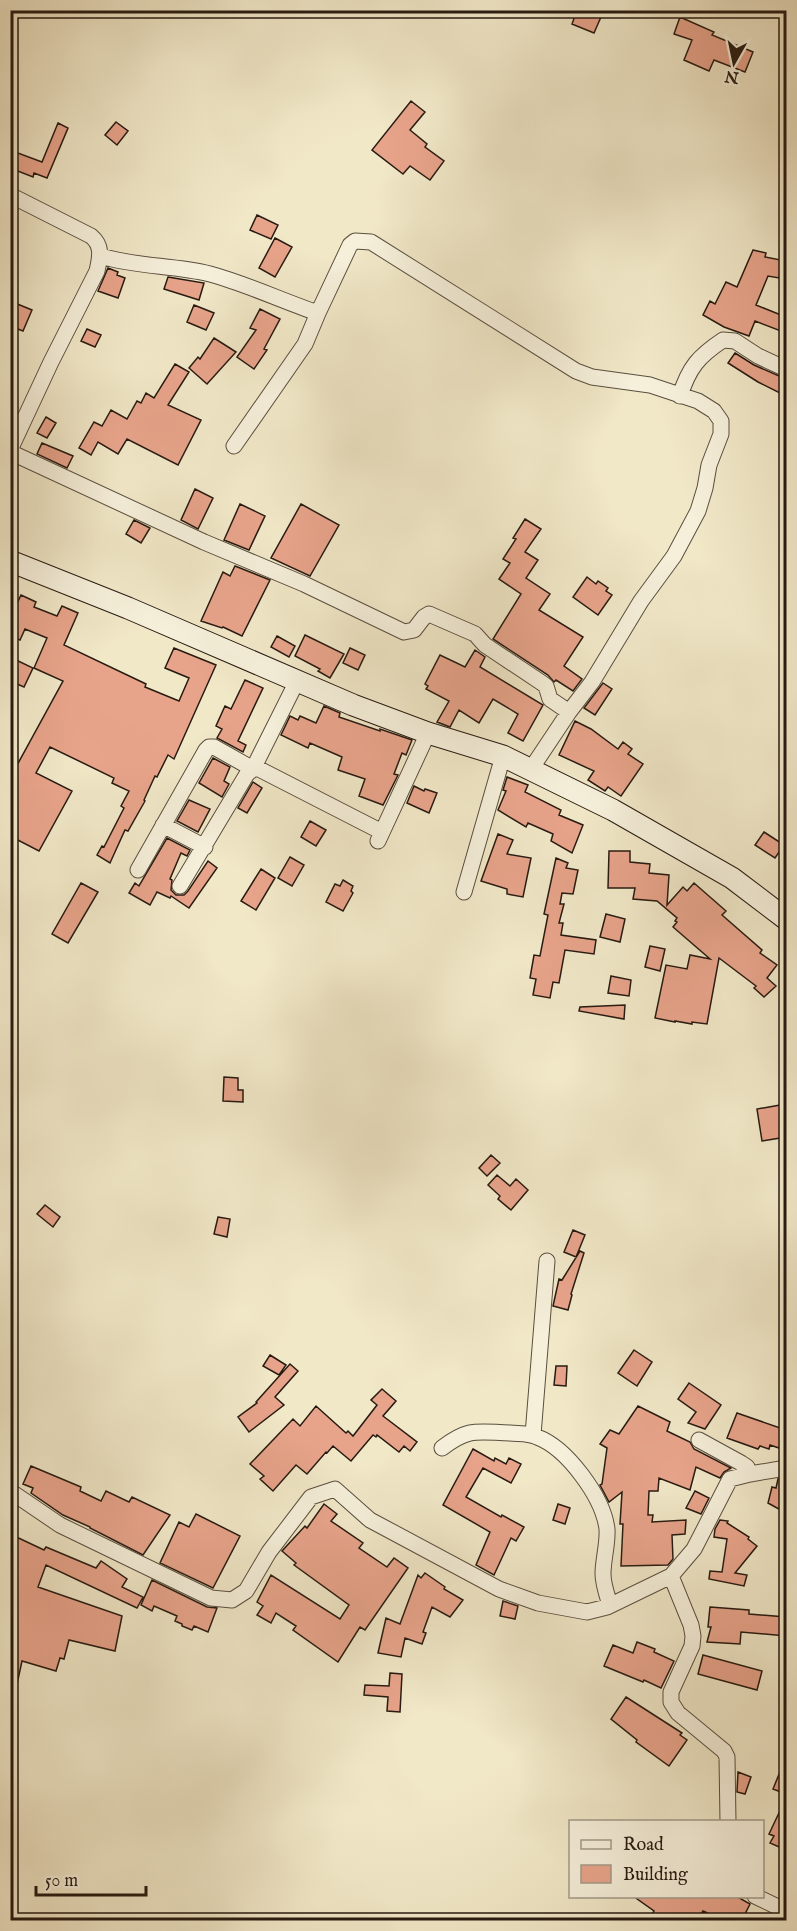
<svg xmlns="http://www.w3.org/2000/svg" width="797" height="1931" viewBox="0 0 797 1931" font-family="'IM FELL English',serif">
	<rect width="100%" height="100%" fill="#f1e8c8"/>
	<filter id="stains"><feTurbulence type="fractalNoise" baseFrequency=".00333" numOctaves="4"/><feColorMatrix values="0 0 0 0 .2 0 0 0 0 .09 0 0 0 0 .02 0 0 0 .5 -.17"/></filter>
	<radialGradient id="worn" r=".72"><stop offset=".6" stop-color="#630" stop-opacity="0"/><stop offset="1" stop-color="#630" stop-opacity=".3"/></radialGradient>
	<path fill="#e8a48b" stroke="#271a11" stroke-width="1.5" d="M577 10H604L594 33 572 24Z
		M680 17 714 32 712 35 753 52 745 72 714 60 709 71 684 60 692 40 674 34Z
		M411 101 425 112 410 130 427 144 425 147 444 161 430 180 410 166 403 174 372 150Z
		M116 122 128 131 117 145 105 135Z
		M58 123 68 128 47 178 34 173 33 177 10 168V150L42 162Z
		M257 215 278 225 271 239 250 230Z
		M275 238 292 247 275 277 259 268Z
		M753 250 766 253 765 257 786 261V275L780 273 779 278 768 276 756 305 786 317V333L755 321 749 336 724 327 703 315 710 301 715 304 726 282 737 287Z
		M108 268 118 272 117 275 125 278 118 298 98 291Z
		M168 277 204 283 199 300 164 289Z
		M10 301 32 310 23 331 10 326Z
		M194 305 214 313 206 330 187 322Z
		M260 309 280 319 264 349 267 350 254 369 237 357 256 330 250 328Z
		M87 329 101 335 95 347 81 341Z
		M214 338 236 352 207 384 189 368 198 357 200 359Z
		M735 353 754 365 786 379V396L758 382 728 363Z
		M175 364 189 372 168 405 201 420 178 465 127 439 118 454 98 442 91 455 79 448 94 422 102 426 111 410 127 419 137 401 141 403 146 393 154 398Z
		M46 417 56 423 47 438 37 433Z
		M42 443 73 456 67 468 37 454Z
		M195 489 213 498 198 529 181 520Z
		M240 504 265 516 249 550 224 540Z
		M301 504 339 525 310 576 271 558Z
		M525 519 541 529 525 552 538 560 526 578 550 594 539 610 583 637 564 666 582 679 573 691 556 680 554 682 548 675 493 639 521 594 499 579 510 563 503 559 516 539 513 538Z
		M134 520 150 528 141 543 126 534Z
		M235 566 270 580 242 636 223 627 222 628 201 621 223 572 230 576Z
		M587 577 596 584 598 581 608 588 606 591 612 595 598 615 573 597Z
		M21 595 36 602 34 607 57 616 62 606 78 613 64 645 146 684 145 687 179 701 189 678 165 668 174 648 216 665 174 759 168 755 157 777 155 776 144 800 145 801 128 831 125 830 110 863 97 855 102 846 104 847 124 808 121 806 129 791 112 783 114 778 50 747 36 773 72 791 39 851 10 836V778L63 681 34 668 47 638 25 629 20 640 10 636V608L14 610Z
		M305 635 344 654 330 678 318 671 320 669 295 656Z
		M277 636 295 646 289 657 271 647Z
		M350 648 365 655 358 670 343 663Z
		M475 650 485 657 480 667 543 705 523 741 508 733 518 714 493 699 479 723 459 710 450 727 437 722 449 701 426 689 428 686 425 684 440 655 465 667Z
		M14 659 33 668 24 687 10 681V666Z
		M245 680 263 688 238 741 246 745 243 752 217 738 222 729 216 726 225 706 231 709Z
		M603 683 612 689 595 715 584 708Z
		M324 706 340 713 339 717 380 731V729L412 740 406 755 402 753 394 774 398 775 383 805 359 796 365 779 338 770 342 757 310 743 308 748 281 735 290 716 298 720 300 716 316 723Z
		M575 721 591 729 618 749 623 742 632 749 628 754 643 764 621 796 608 787 605 791 588 780 594 771 559 755Z
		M213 758 230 767 224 781 229 784 222 797 199 783Z
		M507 777 528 785 525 792 561 810 559 815 583 825 572 853 551 841 553 834 528 823 526 827 498 810 506 791 503 790Z
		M253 782 262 788 247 813 238 808Z
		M414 786 424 791 425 789 437 793 429 813 407 803Z
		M189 800 210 809 198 832 177 821Z
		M310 821 326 830 316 846 301 837Z
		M764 832 784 845 775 858 755 845Z
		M498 834 513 840 507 854 531 858 523 897 507 894V889L481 881Z
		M167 838 190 850 187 856 181 853 170 879 172 880 171 890 176 895H184L188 891 208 861 217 868 189 908 171 896 170 898 157 892 150 905 129 893 135 883 139 886Z
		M609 851H630V862L650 864 649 873 669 875 667 905 683 887 687 891 694 883 726 911 722 915 762 950 760 953 777 965 767 978 776 986 764 997 754 988 756 986 719 958 707 1024 692 1022V1024L675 1021V1022L655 1018 666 965 687 969 690 955 710 959 673 927 677 922 675 921 677 918 657 901 633 899 635 888H608Z
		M290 857 304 865 292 886 278 878Z
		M556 858 568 863 566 868 578 870 573 894 562 893 560 904H564L559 923H563L561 935 596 940 594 954 565 950 559 983 553 982 550 998 533 995 536 979 530 978 534 955 540 956 548 915 544 914Z
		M261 869 275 878 256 910 241 901Z
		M343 880 353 886 351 891 353 893 343 911 326 902 335 884 340 886Z
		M81 883 98 892 68 943 52 934Z
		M606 914 625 919 620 942 600 937Z
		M650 946 665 949 660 971 645 967Z
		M611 976 631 980 629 996 608 993Z
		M625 1005 624 1019 579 1011 580 1007Z
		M224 1077 238 1078V1090H243V1102L223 1101Z
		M786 1104V1137L762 1141 757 1109Z
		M491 1155 500 1163 487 1176 479 1168Z
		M497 1175 510 1186 516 1179 528 1190 511 1210 498 1199 500 1196 488 1185Z
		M45 1205 60 1217 53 1227 37 1214Z
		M218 1217 230 1219 227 1237 214 1234Z
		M573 1230 585 1235 576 1257 564 1252Z
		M580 1251 584 1253 571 1294 572 1295 568 1310 553 1306 559 1279 562 1280Z
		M634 1350 652 1362 637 1386 618 1373Z
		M270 1355 286 1365 279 1375 263 1366Z
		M290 1364 298 1371 275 1397 284 1405 249 1432 238 1417 257 1403 256 1402Z
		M556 1366H567L566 1386 554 1385Z
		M689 1383 721 1405 705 1429 688 1423 696 1412 678 1399Z
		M382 1389 396 1401 383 1416 417 1442 410 1451 404 1446 399 1452 377 1435 376 1437 373 1435 351 1461 333 1446 327 1453 326 1452 307 1474 296 1465 273 1491 260 1479 264 1476 250 1464 293 1419 300 1426 316 1406 346 1433 348 1431 353 1436 377 1405 371 1400Z
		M638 1406 670 1422 667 1431 690 1442 694 1449 731 1468 724 1472 720 1478 696 1467 690 1490 659 1478 658 1491H649L648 1515H653L652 1522 686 1520 685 1534 672 1535 673 1559 668 1565 621 1566 623 1524H620L622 1492 609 1502 600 1485 602 1484 607 1448 600 1444 610 1430 619 1434Z
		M737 1413 786 1430 779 1448 770 1445 769 1449 760 1446 758 1449 727 1438Z
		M473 1449 494 1461 495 1458 506 1464 509 1458 521 1464 511 1483 483 1468 466 1497 501 1517 502 1515 524 1527 516 1541 511 1538 494 1575 476 1565 490 1532 443 1505Z
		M31 1466 81 1487 80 1491 101 1501 106 1491 129 1502 132 1497 170 1515 143 1555 90 1528V1527L63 1515 31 1493 33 1488 23 1484Z
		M786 1478V1513L768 1503 772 1487 776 1488 778 1479Z
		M695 1491 709 1498 701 1514 686 1508Z
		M324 1504 337 1514 331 1521 363 1543 359 1548 387 1567 394 1558 408 1568 365 1630 360 1627 338 1662 293 1630 296 1626 276 1613 271 1623 257 1615 263 1606 257 1602 271 1575 340 1619 349 1605 294 1565 296 1563 282 1551 305 1526 307 1528Z
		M558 1504 570 1508 565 1524 553 1520Z
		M196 1514 240 1536 213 1588 160 1563 179 1522 189 1527Z
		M720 1520 728 1521 727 1523 749 1537 748 1539 757 1546 735 1573 747 1575 744 1586 709 1579 710 1571 722 1572 727 1539 714 1537 715 1529Z
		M10 1534 44 1550 46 1547 96 1568 101 1561 127 1579 122 1587 143 1597 137 1608 46 1565 38 1587 122 1616 115 1651 69 1640 64 1659 60 1658 56 1671 22 1661 16 1689 10 1688Z
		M425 1573 445 1587 444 1589 463 1600 450 1617 432 1607 423 1632 426 1633 422 1644 405 1638 401 1657 378 1653 386 1618 400 1624 418 1575 421 1578Z
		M152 1580 207 1607 217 1608 208 1632 194 1626 192 1630 182 1626V1624L175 1621 177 1616 154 1606 152 1611 141 1605Z
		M503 1601 518 1606 515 1619 500 1616Z
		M710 1607 749 1610V1614L786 1617V1636L741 1632 740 1644 707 1642 711 1627H708Z
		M637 1642 655 1649 654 1652 674 1661 661 1688 644 1680 643 1682 604 1666 613 1645 633 1653Z
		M703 1655 762 1671 757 1690 698 1674Z
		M390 1673 402 1674 400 1712 387 1711 388 1697 364 1695 365 1685 389 1686Z
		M626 1697 682 1733 680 1735 687 1740 669 1766 636 1742 637 1740 611 1719Z
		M786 1757V1794L773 1789Z
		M738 1772 751 1777 745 1794 737 1792Z
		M786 1798V1850L770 1843 774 1836 769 1834Z
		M633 1896H736L750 1904 742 1920H723L703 1911 697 1920H648L654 1911Z"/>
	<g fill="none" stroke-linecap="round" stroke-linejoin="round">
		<g stroke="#5a4e3f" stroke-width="17">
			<path id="minor" d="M10 195 91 236C103 246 100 257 97 271L51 362 10 450
				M101 256C136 267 174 265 210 274 247 284 282 301 318 313L350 245 355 241 371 242 576 371 592 377 650 385 698 401 714 411 721 421V434L709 465 705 488 698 511 674 556 641 601 592 682 569 712
				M680 396C689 367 699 356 723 340L735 341 758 356 786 369
				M234 446 305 344 318 313
				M10 452 204 542 304 584 404 632 414 630 424 617 429 614 475 634 485 645 542 683 546 686 550 699 569 712 531 769
				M163 825 205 847
				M378 841 428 733
				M138 870 206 750 209 747H214L253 769 297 681
				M180 886 247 774 253 769H259L382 832
				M464 892 503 756
				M533 1435 547 1261
				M699 1440 741 1463 747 1467 750 1474
				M442 1448C469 1427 478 1432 510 1433 519 1434 529 1433 537 1437 567 1448 603 1497 607 1529 608 1544 603 1559 603 1574 603 1584 607 1595 610 1605
				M10 1491 60 1525 211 1598 232 1600 246 1591 269 1552 311 1497 335 1489 370 1520 499 1589 538 1603 587 1612 607 1607 671 1576 694 1549 730 1479 750 1474 786 1468
				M671 1576 691 1625 693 1636 692 1646 671 1692V1702L678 1713 724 1751 727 1757 728 1822
				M755 1896 786 1911"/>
		</g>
		<g stroke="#271a11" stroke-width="23">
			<path id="secondary" d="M10 561 128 608 353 705 428 733 503 756 613 810 732 878 786 919"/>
		</g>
		<use href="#minor" stroke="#f6f0db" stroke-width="15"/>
		<use href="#secondary" stroke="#f6f0db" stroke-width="21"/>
	</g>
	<rect width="797" height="1931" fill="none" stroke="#f1e8c8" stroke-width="36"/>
	<rect x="12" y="12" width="773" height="1907" fill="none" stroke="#271a11" stroke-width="3"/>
	<rect x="18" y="18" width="761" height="1895" fill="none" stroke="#271a11" stroke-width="1.5"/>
	<rect x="569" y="1820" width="195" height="78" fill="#f6f0db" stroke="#a39a8a" stroke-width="1.5"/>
	<rect x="581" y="1840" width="30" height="9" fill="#f6f0db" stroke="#a39a8a" stroke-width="1.5"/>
	<text x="623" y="1850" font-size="18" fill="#271a11">Road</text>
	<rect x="581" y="1865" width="30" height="18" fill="#e8a48b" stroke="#a39a8a" stroke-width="1.5"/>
	<text x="623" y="1880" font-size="18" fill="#271a11">Building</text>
	<g transform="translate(734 63) rotate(189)" stroke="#f6f0db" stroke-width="4.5" paint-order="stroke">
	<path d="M0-4.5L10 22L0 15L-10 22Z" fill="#271a11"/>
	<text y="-9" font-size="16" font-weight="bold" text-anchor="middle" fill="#271a11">N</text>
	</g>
	<path d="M36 1886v9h110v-9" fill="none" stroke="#271a11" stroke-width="3"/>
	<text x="45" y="1886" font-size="18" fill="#271a11" stroke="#f6f0db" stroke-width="4.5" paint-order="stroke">50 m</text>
	<rect width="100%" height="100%" filter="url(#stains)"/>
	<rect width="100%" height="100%" fill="url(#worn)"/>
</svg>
